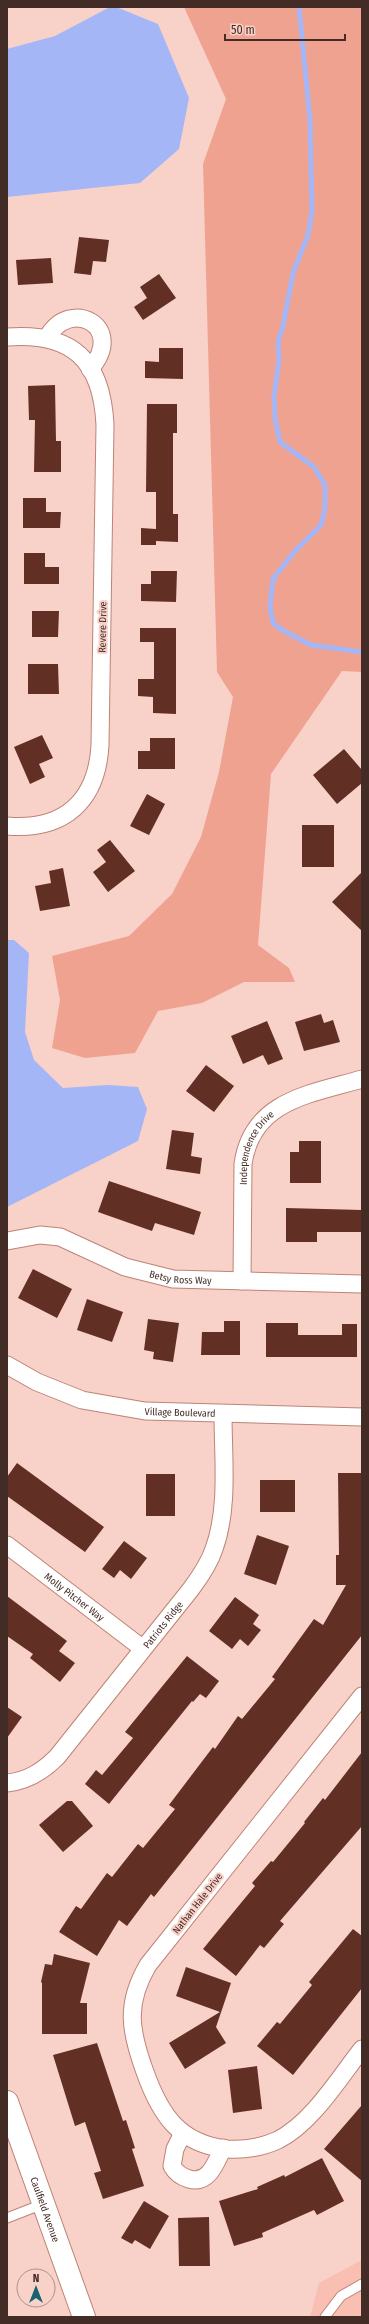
<svg xmlns="http://www.w3.org/2000/svg" width="369" height="2324" viewBox="0 0 369 2324" font-family="'Fira Sans Condensed',sans-serif">
	<rect width="100%" height="100%" fill="#f8d1c8"/>
	<path fill="#f8bfb2" d="M362 2260V2317H310L319 2283Z"/>
	<path fill="#f0a291" d="M184 7H362V672L342 671 271 774 258 945 289 968 295 982H244L202 1003 158 1011 135 1053 85 1058 52 1048 60 1000 52 956 129 936 172 894 201 837 219 772 233 697 217 672 203 164 226 99Z"/>
	<path fill="#a5b6f7" d="M110 7H116L158 24 189 98 179 149 140 183 7 197V49L55 36Z
		M7 940H14L29 953 25 1032 34 1060 63 1088 108 1085 138 1087 147 1109 138 1141 7 1207Z"/>
	<g fill="none" stroke-linecap="round" stroke-linejoin="round">
		<path stroke="#a5b6f7" stroke-width="5" d="M299 7 310 120 312 211 308 235 293 273 283 326 278 342 279 359 274 397 275 419 280 442 314 467 325 485V508L321 525 294 552 273 579 270 607 273 623 282 630 311 645 362 652"/>
	</g>
	<path fill="#622f25" d="M79 237 109 240 106 262 93 261 91 275 74 273Z
		M51 258 53 283 18 285 16 260Z
		M159 274 176 298 143 320 134 307 147 298 140 287Z
		M159 348H183V379L145 378V361L159 362Z
		M55 385 56 441H61V472H34L35 420H29L28 386Z
		M147 404H177V433H173V514H178V542L156 541V545H141V528L156 529V492H146Z
		M23 498H46V512H61L60 528H23Z
		M24 553H45V567H59V584H24Z
		M151 571H177L176 602 141 601V584H151Z
		M32 611H59L58 637H32Z
		M140 628H176V714L153 713V697L138 696V679H154V642H140Z
		M28 664H58L59 694H28Z
		M42 735 53 758 39 764 45 777 30 784 14 747Z
		M150 738H175V769H138V751H150Z
		M344 749 362 770V783L337 804 313 775Z
		M147 794 165 804 149 835 130 826Z
		M302 825H334V867H302Z
		M110 840 135 871 108 892 93 872 106 862 97 850Z
		M63 868 70 906 40 911 35 886 51 883 49 871Z
		M362 872V931L332 902Z
		M321 1014 324 1023 333 1020 340 1042 304 1051 295 1022Z
		M267 1021 283 1059 268 1065 263 1055 243 1064 231 1036Z
		M206 1065 234 1086 214 1112 186 1091Z
		M172 1130 194 1133 191 1156 202 1158 200 1174 166 1169Z
		M299 1141H321V1183H290V1152H299Z
		M109 1181 201 1212 194 1235 155 1223 152 1231 98 1212Z
		M286 1208 362 1210V1232H317V1242H286Z
		M33 1269 72 1289 57 1318 18 1298Z
		M87 1299 123 1312 112 1342 77 1330Z
		M148 1319 179 1323 173 1362 153 1359 154 1352 144 1350Z
		M224 1321H240V1355H201L202 1332H224Z
		M266 1323H298V1335H342V1324H357V1357H266Z
		M17 1463 104 1527 85 1552 7 1496V1477Z
		M338 1473H362V1635L154 1897 151 1894 127 1926 119 1920 97 1956 59 1932 76 1906 81 1909 107 1873 112 1877 138 1844 143 1848 175 1809 169 1805 213 1747 215 1749 238 1716 242 1719 275 1679 272 1677 314 1619 323 1625 346 1585H336V1555H339Z
		M146 1474H175V1516H146Z
		M260 1480H295V1512H260Z
		M257 1535 289 1546 276 1585 244 1574Z
		M124 1541 147 1558 131 1579 120 1570 114 1578 102 1569Z
		M7 1596 67 1641 59 1651 75 1663 60 1682 30 1658 33 1654 7 1636Z
		M235 1597 259 1615 253 1624 261 1630 248 1646 240 1639 232 1649 209 1631Z
		M187 1656 219 1681 206 1698 200 1694 193 1702 192 1701 109 1804 85 1784 96 1770 102 1775 133 1738 125 1732Z
		M7 1707 22 1717 7 1738Z
		M362 1752V1826L280 1921 284 1924 264 1948 260 1945 236 1976 203 1949 255 1886 252 1883 271 1861 273 1862 305 1823 304 1822 323 1798 325 1800Z
		M67 1801H72L93 1826 63 1852 39 1825Z
		M353 1929 362 1936V1988L293 2075 257 2046 277 2022 280 2024 312 1985 309 1982Z
		M54 1954 90 1963 80 2003H87V2034H42V1983L41 1982 45 1964 52 1965Z
		M186 1967 231 1983 216 2027 226 2043 185 2069 169 2043 220 2012 176 1996Z
		M97 2043 123 2121 126 2120 135 2148 132 2149 144 2186 103 2199 94 2173 101 2171 85 2122 75 2126 53 2055Z
		M257 2066 262 2109 233 2113 228 2070Z
		M362 2105V2181L324 2149Z
		M322 2158 344 2201 317 2215 314 2210 262 2233 263 2237 234 2246 219 2201 258 2189 257 2187 284 2175 285 2177Z
		M144 2201 169 2216 150 2249 135 2240 132 2244 121 2238Z
		M209 2217 210 2266H179L178 2218Z"/>
	<g fill="none" stroke-linecap="round" stroke-linejoin="round">
		<g stroke="#be8376" stroke-width="11">
			<path id="lane" d="M7 2218 43 2204
				M325 2317 341 2296 362 2284"/>
		</g>
		<g stroke="#be8376" stroke-width="19">
			<g id="street">
				<path d="M7 337C72 332 102 360 105 425L100 745C97 801 64 831 7 826"/>
				<path d="M47 338C70 296 127 327 90 369"/>
				<path id="s1" d="M7 1241 40 1235 60 1237 125 1267 173 1279 362 1284"/>
				<path id="s2" d="M242 1281 243 1164C252 1100 311 1094 362 1079"/>
				<path id="s3" d="M7 1365 37 1382 82 1400 145 1411 362 1417"/>
				<path id="s4" d="M7 1545 142 1648"/>
				<path d="M362 1696 148 1965C125 2004 130 2031 145 2072 160 2114 179 2144 227 2149 244 2150 263 2147 278 2140 312 2123 339 2078 362 2049"/>
				<path id="s5" d="M7 1783C28 1781 43 1771 57 1757L191 1589C200 1577 209 1564 214 1549 229 1508 223 1458 223 1414"/>
				<path d="M183 2133 175 2149 172 2166C176 2173 182 2177 189 2179 209 2185 216 2162 223 2148"/>
			</g>
		</g>
		<g stroke="#be8376" stroke-width="24">
			<g id="secondary">
				<path id="s6" d="M7 2102 84 2317"/>
			</g>
		</g>
		<use href="#lane" stroke="#fff" stroke-width="9"/>
		<use href="#street" stroke="#fff" stroke-width="17"/>
		<use href="#secondary" stroke="#fff" stroke-width="22"/>
	</g>
	<g text-anchor="middle" stroke-width="4" stroke-linejoin="round" paint-order="stroke">
		<g font-size="10" fill="#442c26" stroke="#f8d1c8">
			<text transform="translate(102 627) rotate(-89)" y="4">Revere Drive</text>
			<text dy="4" stroke="none"><textPath href="#s2" startOffset="137">Independence Drive</textPath></text>
			<text dy="4" stroke="none"><textPath href="#s1" startOffset="182">Betsy Ross Way</textPath></text>
			<text dy="4" stroke="none"><textPath href="#s3" startOffset="182">Village Boulevard</textPath></text>
			<text dy="4" stroke="none"><textPath href="#s4" startOffset="85">Molly Pitcher Way</textPath></text>
			<text dy="4" stroke="none"><textPath href="#s5" startOffset="227">Patriots Ridge</textPath></text>
			<text transform="translate(197 1903) rotate(-52)" y="4">Nathan Hale Drive</text>
			<text dy="4" stroke="none"><textPath href="#s6" startOffset="114">Caulfield Avenue</textPath></text>
		</g>
	</g>
	<rect width="369" height="2324" fill="none" stroke="#442c26" stroke-width="16"/>
	<g transform="translate(36 2288)"><circle r="19" fill="#f8d1c8" stroke="#b08f87"/>
	<path d="M0-3L7 15L0 10L-7 15Z" fill="#186270"/>
	<text y="-6" font-size="11" font-weight="bold" text-anchor="middle" fill="#442c26">N</text>
	</g>
	<path d="M225 34v6h120v-6" fill="none" stroke="#442c26" stroke-width="2"/>
	<text x="231" y="34" font-size="12" fill="#442c26" stroke="#f8d1c8" stroke-width="3" paint-order="stroke">50 m</text>
</svg>
